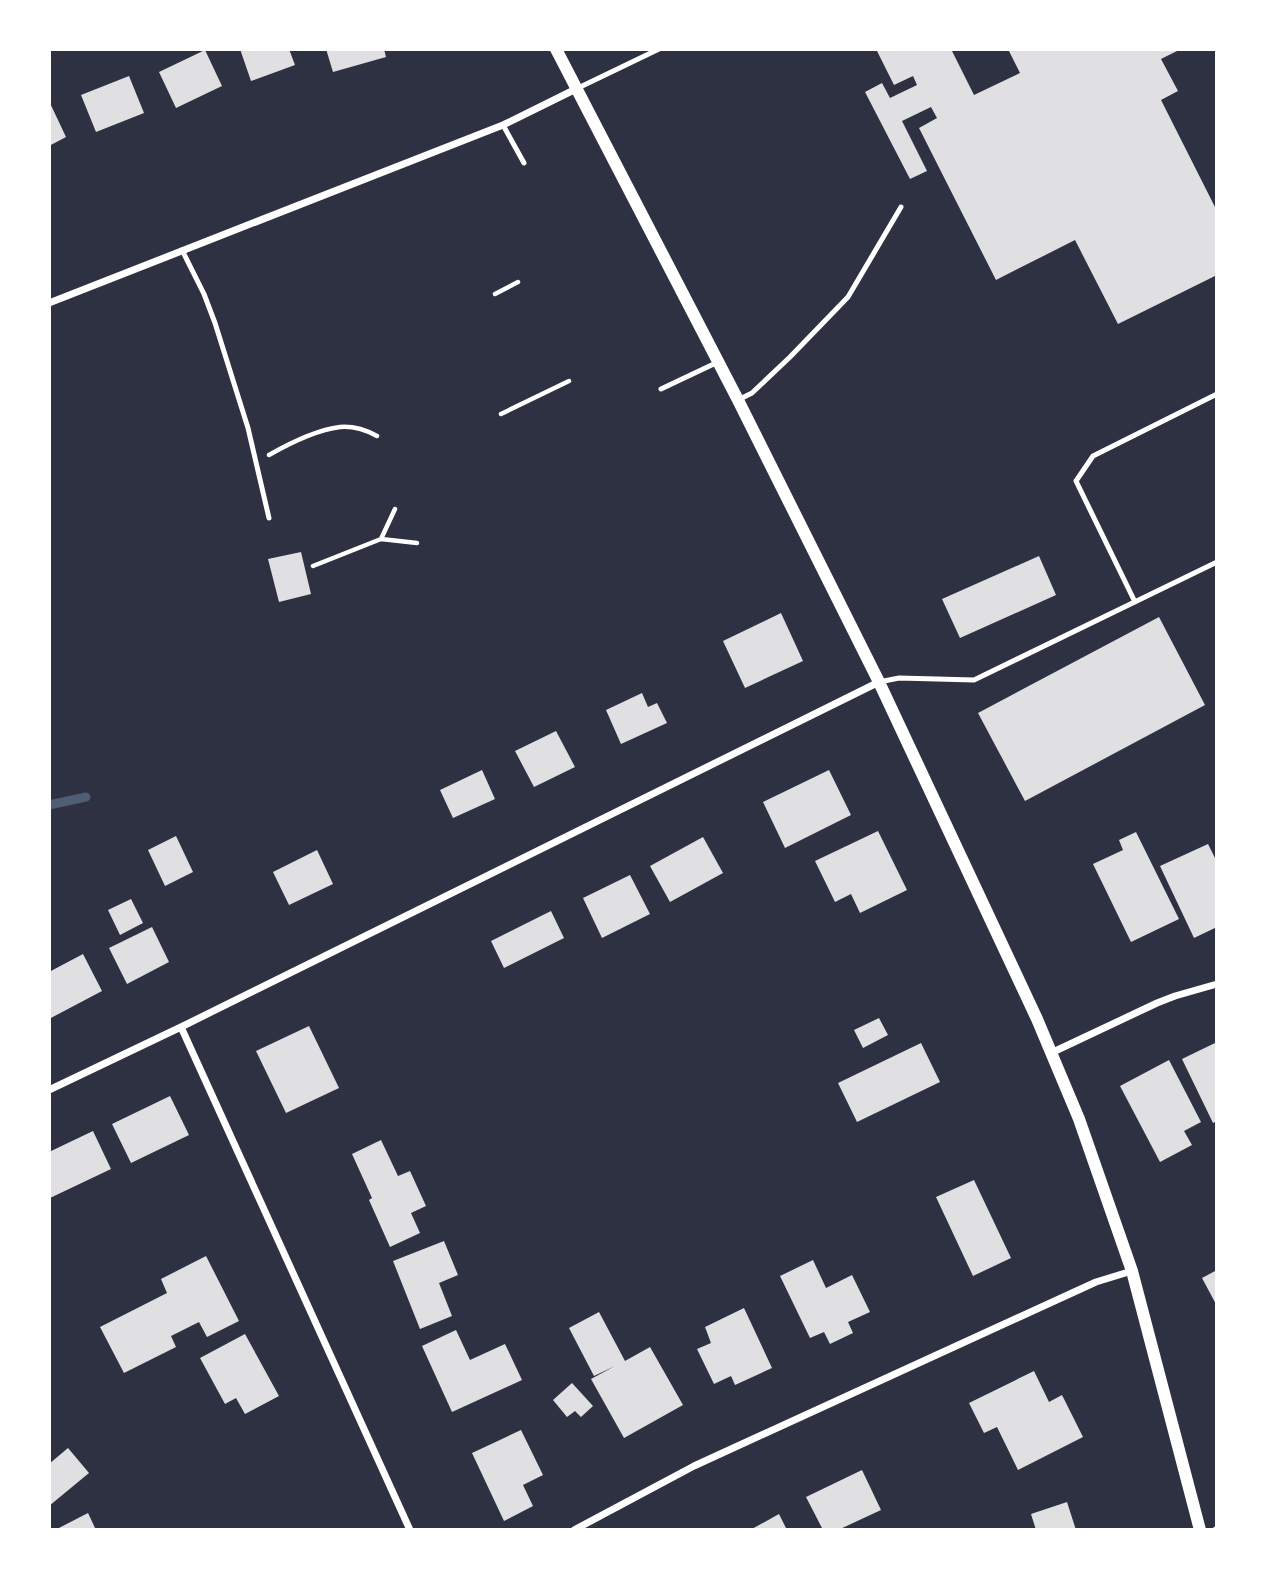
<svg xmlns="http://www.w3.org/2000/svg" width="1266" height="1579" viewBox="0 0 1266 1579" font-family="'PT Sans',sans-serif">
	<rect width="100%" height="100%" fill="#2d3142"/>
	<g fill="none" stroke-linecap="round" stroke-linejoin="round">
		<path stroke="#4f5d75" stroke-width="9" d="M49 805 86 797"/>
	</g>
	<path fill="#e0e0e3" d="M240 49H289L295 65 251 81Z
		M326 49H384L386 57 333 72Z
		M876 49H951L974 95 1020 73 1008 49H1181L1161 59 1178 91 1161 100 1217 211V275L1118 324 1075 240 996 280 919 128 937 118 931 107 902 121 927 171 910 179 865 92 882 83 890 98 917 85 913 76 894 85Z
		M205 50 222 86 176 108 159 72Z
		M129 76 144 113 96 132 81 95Z
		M49 101 66 137 49 146Z
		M301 552 311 594 279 602 268 559Z
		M1039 556 1056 595 960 638 942 599Z
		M781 613 803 661 745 688 723 641Z
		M1159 617 1205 705 1025 801 978 713Z
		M642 693 648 707 657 703 667 723 621 744 606 710Z
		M556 731 575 767 534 787 515 751Z
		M482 770 495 799 453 818 440 790Z
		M829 770 851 815 785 848 763 802Z
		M878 831 907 890 860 913 851 894 835 902 815 861Z
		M1136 832 1179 919 1131 942 1093 864 1123 850 1119 840Z
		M176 836 193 872 165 886 148 850Z
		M703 837 723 873 670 902 650 866Z
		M1208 844 1217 862V927L1194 938 1160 866Z
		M317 850 333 884 289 905 273 872Z
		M630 875 650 914 602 938 583 898Z
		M131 899 143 923 120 935 108 910Z
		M551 911 564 938 504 968 491 941Z
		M152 927 169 962 127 984 109 948Z
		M83 954 102 991 49 1019V972Z
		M879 1018 888 1035 863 1048 854 1030Z
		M309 1026 339 1088 286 1113 256 1051Z
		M1217 1042V1121L1213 1123 1182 1059Z
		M921 1043 940 1082 857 1122 838 1083Z
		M1169 1060 1201 1122 1184 1131 1192 1145 1160 1162 1120 1086Z
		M170 1096 189 1135 131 1163 112 1124Z
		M93 1131 111 1169 50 1198 49 1152Z
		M381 1140 398 1176 410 1171 426 1206 411 1213 420 1233 390 1247 369 1200 372 1198 352 1154Z
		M974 1180 1011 1258 973 1276 936 1197Z
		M444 1241 458 1275 439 1283 452 1316 420 1329 393 1261Z
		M206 1256 239 1321 207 1337 199 1322 171 1336 176 1347 124 1373 100 1327 167 1293 161 1279Z
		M813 1260 826 1288 852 1275 870 1312 848 1322 853 1333 830 1344 824 1332 810 1338 780 1276Z
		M1217 1270V1306L1202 1278Z
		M744 1308 772 1368 735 1385 731 1376 714 1384 697 1349 711 1343 705 1327Z
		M599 1312 625 1361 650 1347 683 1405 624 1438 591 1379 615 1366 594 1376 569 1328Z
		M456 1330 470 1360 505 1344 522 1380 452 1412 422 1346Z
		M245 1334 279 1396 245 1414 236 1398 225 1404 200 1358Z
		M1034 1371 1049 1402 1062 1395 1083 1437 1018 1470 997 1427 984 1433 969 1403Z
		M572 1383 593 1406 581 1417 575 1411 567 1417 553 1400Z
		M521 1430 543 1475 523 1485 533 1506 504 1521 472 1453Z
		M68 1448 89 1473 49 1506V1464Z
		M862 1470 881 1510 838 1530H823L806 1497Z
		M1067 1502 1076 1530H1036L1031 1514Z
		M88 1513 96 1530H55Z
		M779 1514 787 1530H750Z"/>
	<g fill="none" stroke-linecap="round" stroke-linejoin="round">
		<path stroke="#fff" stroke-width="4.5" d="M495 294 518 282
			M501 414 569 381
			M269 455C290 443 316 430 340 427 353 426 366 430 377 436
			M381 539 417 543
			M313 566 381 539 395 509"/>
		<path stroke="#fff" stroke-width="5" d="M576 89 659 49
			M503 125 524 163
			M182 250 204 294 215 323 248 428 269 518
			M661 389 718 362
			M738 400 752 393 790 357 848 297 901 207
			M1135 602 1076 481 1093 456 1217 394
			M879 682 899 678 974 680 1217 562"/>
		<path stroke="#fff" stroke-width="7" d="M49 303 503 125 576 89
			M181 1027 410 1530
			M1051 1053 1157 1003 1175 996 1217 984
			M49 1090 181 1027 879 682
			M574 1530 694 1466 1096 1282 1132 1271
			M1216 1530H1217"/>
		<path stroke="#fff" stroke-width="12" d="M556 49 738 400 879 682 1037 1019 1079 1119 1132 1271 1200 1530"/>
	</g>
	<rect width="1266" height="1579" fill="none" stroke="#ffffff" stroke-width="102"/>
</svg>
